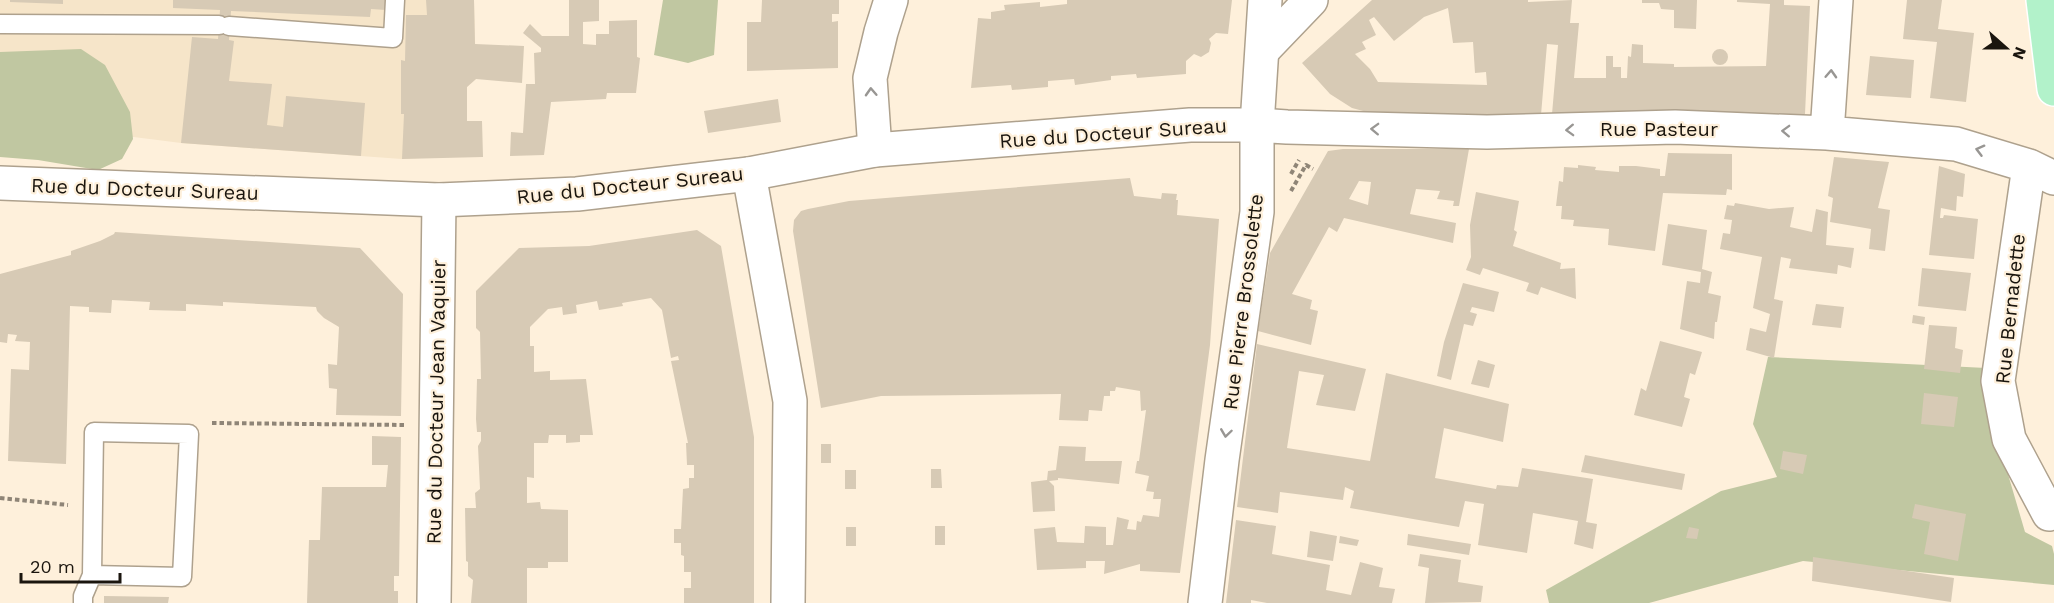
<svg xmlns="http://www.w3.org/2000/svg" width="2054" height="603" viewBox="0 0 2054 603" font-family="'Work Sans',sans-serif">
	<rect width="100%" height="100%" fill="#fef0db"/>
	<path fill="#f6e5c9" d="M0 0H474L476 79 467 87 463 83 441 157 402 159 181 143 0 120Z"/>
	<path fill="#c0c7a1" d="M663 0H718L714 55 688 63 654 55Z
		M81 49 105 65 130 112 133 139 122 159 98 170 38 160 0 157V52Z
		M1768 357 1986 368 2005 464 2025 532 2052 546 2054 554V585L1803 561 1649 603H1549L1546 590 1721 491 1777 477 1753 424Z"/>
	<path fill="#d7cab5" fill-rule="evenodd" d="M10 0H63V4L10 2Z
		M173 0H387L386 10 371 9 370 17 231 11 229 40 234 41 229 81 272 84 267 125 283 127 286 96 365 103 361 156 181 143 192 37 218 39 220 10 173 8Z
		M426 0H474L475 44 524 46 522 83 476 79 467 87V121H482L483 157 402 159 404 114H401V60L405 61 406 15H427Z
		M569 0H599V21L583 22V44L596 45V34H609V21L637 20V57L640 58 636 93H607L606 99 551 102 544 155 510 156 511 132 523 133 526 84H535L534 53 541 52V48L523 33 530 24 542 36H569Z
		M762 0H839V14H832V22L838 21V68L747 71V22H761Z
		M1067 0H1232L1228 34 1216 33 1209 39 1211 43 1209 52 1201 57 1194 54 1186 61V74L1137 78 1136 74 1111 76V80L1075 85 1074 79 1048 81V87L1012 90 1011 85 971 88 978 18 991 19V12L1005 10 1004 5 1040 2V7L1067 4Z
		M1372 0H1528V2L1572 0 1570 23H1579L1574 78H1606V56H1613V67H1621V78H1627L1628 56 1631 57 1632 44 1643 45V63L1674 64V67L1766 66 1770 4 1737 2V0H1784V5L1810 6 1805 114H1552L1558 45 1547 44 1541 115 1490 117 1386 116 1367 112 1352 108 1330 94 1302 63ZM1448 8 1453 43 1473 42 1475 73 1486 72 1487 85 1378 82 1370 69 1355 54 1366 49 1362 42 1376 35 1369 20 1374 17 1394 41 1424 17Z
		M1642 0H1697L1696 29 1674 28V10L1661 9 1659 3H1642Z
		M1907 0H1942L1938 29 1974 33 1966 102 1930 98 1937 42 1903 39Z
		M1712 57a8 8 0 1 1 16 0a8 8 0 1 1-16 0Z
		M1870 56 1914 60 1911 98 1866 95Z
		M778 99 781 122 708 133 704 111Z
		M1343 149H1469L1459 206H1453L1454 201 1437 199 1440 191 1416 189 1410 214 1456 223 1453 243 1344 218 1337 232 1329 227 1292 294 1312 300 1310 309 1318 311 1311 345 1258 331 1270 253 1328 151ZM1359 181 1371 182 1368 205 1349 199Z
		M1668 153 1732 154V190L1727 189 1726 195 1663 193 1655 251 1608 245 1609 229 1573 226 1574 220 1561 219 1562 206H1556L1559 181 1563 182 1564 167 1578 168V165L1596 167 1595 170 1619 172V166H1636L1660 169V176H1665Z
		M1834 157 1889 162 1878 208 1890 210 1885 251 1869 249 1871 229 1830 222 1833 198 1828 196Z
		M1939 166 1965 174 1963 197 1957 196 1956 211 1941 208 1940 218H1943L1944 215 1978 219 1974 259 1929 255Z
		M1130 178 1134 196 1161 199 1162 193 1177 194 1176 200H1178L1177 215 1219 219 1210 345 1180 573 1140 571V564L1104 574 1105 561H1086V568L1037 570 1034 529 1055 527 1057 542 1084 543 1085 526 1106 527V545H1113L1117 517 1129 520 1127 529 1136 530 1137 521 1141 522 1143 515 1159 517 1161 499H1153L1154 492 1146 491 1149 476 1135 473 1137 461H1139L1146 410 1141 411 1140 391 1116 387 1115 391H1110V396H1104L1102 411 1089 410 1088 421 1059 420 1061 394 881 396 821 408 793 231 794 220 801 211 808 209 849 201Z
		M1476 192 1519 201 1514 230 1517 232 1513 246 1561 263 1560 269 1575 268 1576 299 1541 287 1538 295 1526 291 1529 283 1483 268 1480 275 1466 270 1471 257 1470 225Z
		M1735 203 1769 209 1794 207 1790 227 1812 232 1816 209 1828 212 1826 245 1854 248 1851 268 1838 265 1837 274 1789 268 1791 259 1781 257 1774 299 1783 301 1774 358 1746 350 1750 328 1766 332 1770 314 1753 308 1762 257 1720 249 1723 233 1730 234 1732 220 1724 219 1727 205 1734 206Z
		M1668 224 1707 230 1702 269 1712 272 1708 293 1721 296 1717 322H1715L1714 339 1680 329 1687 281 1700 283 1701 272 1662 265Z
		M697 230 721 246 754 437V603H684V588H691V572H684V556L681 555V543H674V529H681L683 489 689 488V478H694V465H687L686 443H688L671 361 679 360 678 356 671 358 662 310 651 298 622 303 623 306 599 310 597 301 576 305 577 313 563 315 562 307 548 309 530 327V346H534V372L550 371V380L586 379 593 435H580V442L566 443V435H549L548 443H534V478L527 477V503L540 502 541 509 568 510V562H548V568H527V603H471L473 580 468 576V562L466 561 465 508H476L475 493 480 489 478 446 481 441V432H477L476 419 477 379H481L480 332 476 328V291L519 248 589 246Z
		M115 232 360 248 403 294 401 416 336 415 337 389 329 388 328 364 337 365 339 327 324 318 317 311 316 307 223 302V306L186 304V311L149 310 150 302 112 300 111 313 89 312V307L70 306 66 464 8 461 11 369 29 370 30 342 15 341 17 335 8 334 7 343 0 342V274L71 255V251L100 241 114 234Z
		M1922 268 1971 273 1966 311 1918 306Z
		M1463 283 1499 292 1494 312 1472 307 1470 312 1477 314 1473 326 1464 324 1451 380 1437 376 1444 342Z
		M1816 304 1844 307 1841 328 1812 325Z
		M1913 315 1925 317 1924 325 1912 323Z
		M1929 325 1957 327 1955 348 1963 350 1960 373 1924 369Z
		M1660 341 1702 352 1695 375 1690 373 1684 397 1690 399 1682 427 1634 415 1641 388 1646 391Z
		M1257 344 1366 369 1355 411 1316 405 1324 375 1299 371 1287 448 1370 461 1386 373 1509 404 1503 442 1444 428 1435 478 1496 489 1497 485 1518 487 1522 468 1593 479 1586 522 1597 524 1593 549 1574 544 1578 521 1533 513 1527 553 1478 545 1484 504 1465 501 1459 527 1350 508 1354 491 1345 487 1343 500 1280 492 1278 513 1237 507Z
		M1478 360 1495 365 1489 388 1471 384Z
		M1924 393 1958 397 1954 427 1921 424Z
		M372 436 401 437 399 576H394V591H398V603H307L309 540H320L322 487H386L388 465H372Z
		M821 444H831V463H821Z
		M1059 446 1086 447 1085 461H1122L1119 484 1058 478V480L1049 481 1054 486 1055 511 1033 512 1031 482 1047 480 1048 471 1056 470Z
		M1783 451 1807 455 1803 474 1780 469Z
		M1585 455 1685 474 1682 490 1581 472Z
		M931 469H941L942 488H931Z
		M845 470H856V489H845Z
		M1915 504 1966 514 1958 561 1924 554 1930 522 1912 518Z
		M1236 520 1276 526 1272 554 1330 565 1326 590 1351 595 1360 562 1383 568 1379 587 1395 589 1392 603H1267L1251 600V603H1226Z
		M935 526H945V545H935Z
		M846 527H856V546H846Z
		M1689 527 1699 529 1697 539 1686 538Z
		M1310 531 1337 536 1333 561 1307 557Z
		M1408 534 1471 544 1469 555 1407 545Z
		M1340 536 1359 540 1357 546 1339 543Z
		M1420 554 1461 560 1458 582 1483 586 1481 602 1425 603 1429 568 1418 566Z
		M1813 557 1954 578 1951 602 1812 581Z
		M104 596 169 597 168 603H104Z"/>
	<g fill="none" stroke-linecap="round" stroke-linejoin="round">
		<g stroke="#aea18d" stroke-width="21">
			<path id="service" d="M0 24 219 25
				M229 26 393 38 395 0
				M94 432 189 434 182 577 92 575Z
				M83 603V596L92 575"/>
		</g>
		<g stroke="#aea18d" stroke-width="36">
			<path id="minor" d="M1263 50 1311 0
				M1827 133 1836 0
				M875 150 870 78 881 32 891 0
				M2029 166 1998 381 2009 439 2049 514
				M749 174 790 401 788 603
				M434 603 439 200
				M1205 603 1222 460 1257 212V125L1287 127 1487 132 1675 127 1827 133 1956 144 2029 166 2054 178"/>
		</g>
		<g stroke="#aea18d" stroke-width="36">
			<path id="tertiary" d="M0 183 439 200 577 194 697 180 749 174 875 150 1190 125H1257L1265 0"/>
		</g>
		<g stroke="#fff" stroke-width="36">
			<path id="primary" d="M2043 0 2054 89"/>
		</g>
		<path stroke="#8f8577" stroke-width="4" stroke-dasharray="4.5 3" stroke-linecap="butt" d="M1291 174 1299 160
			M1291 191 1306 165 1313 169
			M212 423 405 425
			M0 498 68 505"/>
		<use href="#service" stroke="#fff" stroke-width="18"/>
		<use href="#minor" stroke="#fff" stroke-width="33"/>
		<use href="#tertiary" stroke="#fff" stroke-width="33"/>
		<use href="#primary" stroke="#b2f2ca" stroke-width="33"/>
	</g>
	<defs><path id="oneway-chevron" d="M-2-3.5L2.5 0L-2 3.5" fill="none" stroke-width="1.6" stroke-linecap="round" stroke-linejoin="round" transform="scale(1.5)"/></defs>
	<g stroke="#989693">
		<use href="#oneway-chevron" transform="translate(1831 74) rotate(-87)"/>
		<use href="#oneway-chevron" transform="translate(871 92) rotate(-93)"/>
		<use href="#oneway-chevron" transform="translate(1375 129) rotate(-178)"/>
		<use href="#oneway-chevron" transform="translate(1570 130) rotate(178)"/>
		<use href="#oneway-chevron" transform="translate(1786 131) rotate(-178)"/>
		<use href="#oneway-chevron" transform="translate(1980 150) rotate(-165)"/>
		<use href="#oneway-chevron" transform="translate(1226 433) rotate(98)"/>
	</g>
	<g text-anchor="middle" stroke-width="4.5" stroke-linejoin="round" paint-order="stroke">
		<g font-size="20" fill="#1a150e" stroke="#fef0db">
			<text x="1659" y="136">Rue Pasteur</text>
			<text transform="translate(1113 133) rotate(-4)" y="7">Rue du Docteur Sureau</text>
			<text transform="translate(630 185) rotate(-6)" y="7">Rue du Docteur Sureau</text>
			<text transform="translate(145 189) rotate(2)" y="7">Rue du Docteur Sureau</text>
			<text transform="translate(1243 302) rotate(-83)" y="7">Rue Pierre Brossolette</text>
			<text transform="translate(2010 309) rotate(-84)" y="7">Rue Bernadette</text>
			<text transform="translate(436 402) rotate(-89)" y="7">Rue du Docteur Jean Vaquier</text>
		</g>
	</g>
	<g transform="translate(2006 48) rotate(111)" stroke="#fef0db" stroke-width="4.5" paint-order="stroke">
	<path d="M0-4.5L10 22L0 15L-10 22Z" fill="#1a150e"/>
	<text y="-9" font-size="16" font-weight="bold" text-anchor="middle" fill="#1a150e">N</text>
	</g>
	<path d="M21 573v9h99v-9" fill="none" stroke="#1a150e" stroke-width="3"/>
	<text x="30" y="573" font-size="18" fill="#1a150e" stroke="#fef0db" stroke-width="4.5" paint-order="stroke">20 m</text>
</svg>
